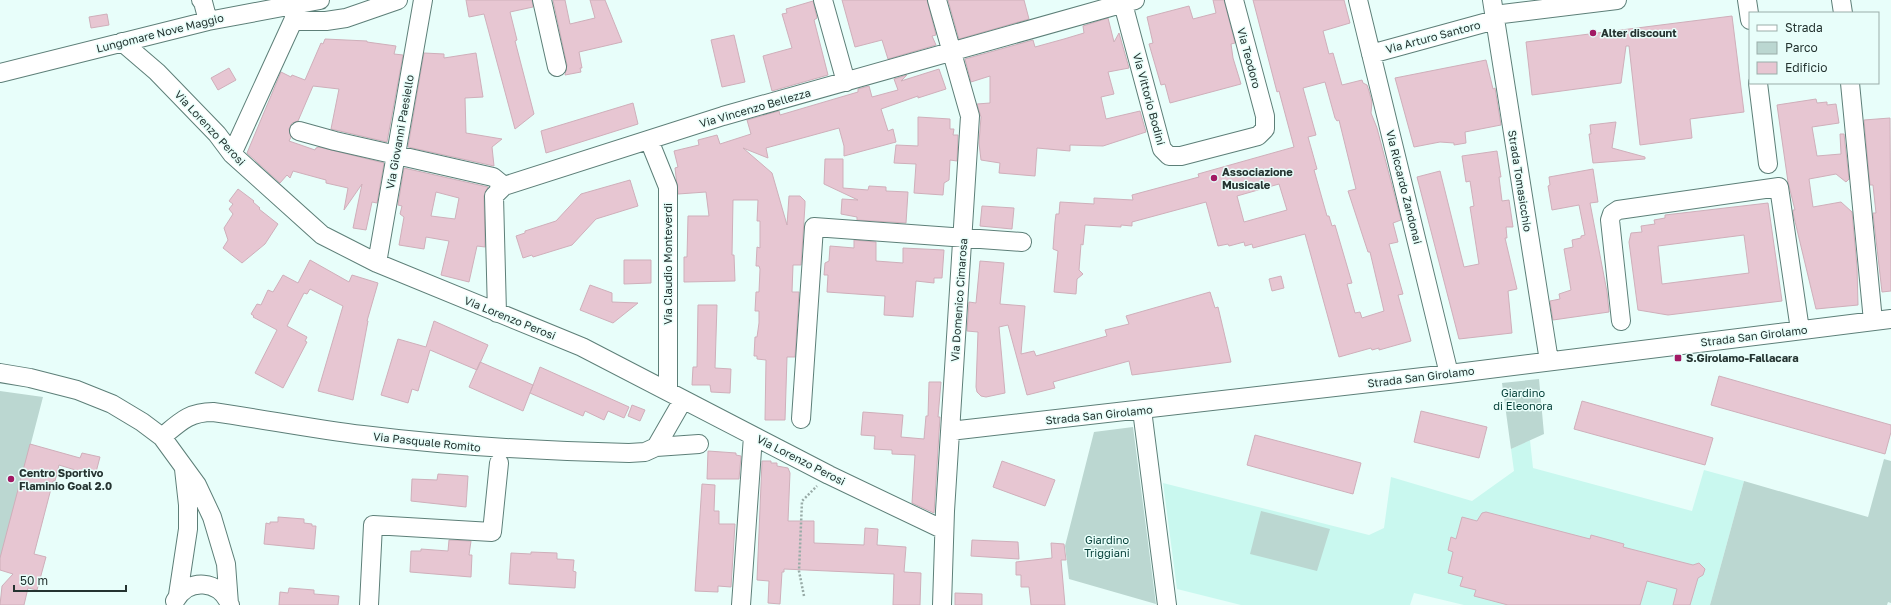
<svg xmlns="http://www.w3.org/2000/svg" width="1891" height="605" viewBox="0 0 1891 605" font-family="'Golos Text',sans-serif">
	<rect width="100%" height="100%" fill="#e8fefa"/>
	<path fill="#c9f8ef" d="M1530 440 1533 468 1692 511 1704 470 1744 481 1710 605H1464L1414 593 1410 605H1241L1177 589 1163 483 1369 535 1384 528 1391 477 1472 501 1514 471 1511 449Z"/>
	<path fill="#bbd7d1" d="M1539 379 1544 434 1511 449 1502 383Z
		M0 391 43 397 0 562Z
		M1133 427 1156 604 1069 579 1065 546 1094 432Z
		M1884 459 1891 461V603L1888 602 1887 605H1710L1744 481 1868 517Z
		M1261 511 1330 529 1317 571 1250 554Z"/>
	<path fill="#e7c6d2" stroke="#cfafba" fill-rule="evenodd" d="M466 0H532L533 7 510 12 517 40 515 41 534 114 515 129 484 14 469 17Z
		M553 0H565L570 24 595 18 590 0H605L622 42 579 52 582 68H580L581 72 565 75 567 65Z
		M842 0H927L936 35 932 36 936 45 888 59 882 40 855 47Z
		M948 0H1024L1029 19 959 39Z
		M1213 0H1224L1235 43 1231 44 1233 58 1241 84 1170 103 1165 84 1161 85 1149 44 1153 43 1147 17 1189 6 1193 19 1216 13Z
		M1253 0H1344L1350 23 1323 31 1329 54 1333 53 1342 85 1362 80 1363 83 1367 85 1369 91 1372 102 1371 113 1377 128 1401 220 1393 223 1398 242 1389 244 1403 294 1398 295 1411 341 1379 350V348L1372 350 1371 348 1364 350 1339 357 1305 234 1253 248 1252 244 1245 246 1244 242 1229 246 1228 244 1218 246 1206 202 1132 222V226L1121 225V227L1085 225 1083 245 1081 244 1079 270 1083 274 1077 279 1076 294 1054 292 1058 251 1053 249 1055 222 1056 214H1059L1060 202 1094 204V198L1133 200 1132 195 1199 177 1198 174 1294 147 1279 91 1277 92ZM1325 82 1335 118 1337 121 1339 120 1356 189 1348 191 1368 252H1370L1384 311 1362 318 1360 312 1355 313 1347 284 1352 283 1335 225 1332 226 1329 216H1327L1314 170 1317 169 1308 137 1316 135 1303 88ZM1279 184 1287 210 1244 222 1237 196Z
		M813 1 817 18 814 20 828 75 772 91 763 56 792 48 782 14 787 13 786 9Z
		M107 14 109 25 91 28 89 17Z
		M1732 16 1744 112 1690 119 1692 138 1640 145 1629 46H1626L1621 83 1532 95 1526 42Z
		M1108 18 1114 42 1119 33 1129 68 1108 72 1114 94 1101 97 1106 119 1140 111 1146 132 1103 146 1070 145V151L1037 148 1035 176 999 173 1000 163 981 160 979 143 981 117 977 104 990 103V76L971 82 965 59 1033 40 1035 47 1064 39 1084 33 1083 26Z
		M734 35 745 82 722 87 711 40Z
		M325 39 367 41V42L396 46 394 54 403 55 387 142 331 129 339 89 313 86 298 121 292 123 289 129 291 137 289 141 315 150 316 148 319 147 384 163 377 203 372 202 366 230 353 228 362 184 344 210 348 188 326 183V180L293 171 290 178 287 175 280 183 247 153 281 72 291 77 292 75 305 80 321 43 323 44Z
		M424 53 444 54V58L476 53 483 97 465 98 466 133 502 139 492 147 494 166 408 147Z
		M1486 60 1493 89 1495 88 1501 125 1465 132 1466 143 1454 145V143L1440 142 1414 147 1395 78Z
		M229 68 236 80 218 90 211 78Z
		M939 69 946 89 918 98V96L881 109 888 131 893 129 896 142 844 156V146L839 128 766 148 768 158 743 148 772 173 787 225 789 196H800L805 201V205L801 265H793L792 292H799L795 357H787L785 420H765L766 360 757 359V356H754L755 337H757L759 323V311H755L756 292H759L760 269 759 266H756L757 247 760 248V221H757L758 200H733L732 255H734L735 281 684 282V257H687L688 216H709L706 192 678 194 675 168 678 167 674 151 699 145 698 140 717 135 720 144 751 134 747 120 779 111 780 115 858 92V89L869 86 872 97 898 90 894 79 907 75 901 81Z
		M1816 99 1817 103 1827 102V105L1836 104 1839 123 1812 127 1817 156 1841 154 1840 134H1844L1849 179 1846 182 1836 174 1809 179 1813 207 1841 202 1852 212 1857 267 1858 305 1816 309 1793 213V210H1795L1788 182 1777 105Z
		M633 103 638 124 546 153 541 131Z
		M918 117 950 119V129H954L953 135H958L957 161 950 160 949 180 944 183 943 195 914 193 916 164 894 163 896 145 918 146Z
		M1890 118 1891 291 1882 292 1873 213H1876L1873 185H1870L1864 120Z
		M1616 122 1612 148 1645 157V159L1593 163 1589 134H1591L1590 125Z
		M1497 151 1501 177H1499L1502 201 1509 200 1513 227H1506L1507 238H1505L1517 289 1508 291 1512 333 1459 339 1417 177 1440 171 1464 267 1479 264 1470 207 1474 206 1470 181 1466 182 1462 156Z
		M825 159H843V188L868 190 869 186 886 187V191L908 192 906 223 857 220V217L841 214 842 199 858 200 824 184Z
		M404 168 488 187 484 196 485 247 477 246 469 282 441 275 449 241 426 237 424 249 399 245 404 217 400 214 402 206 398 205ZM436 192 459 198 455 219 431 216Z
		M1593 169 1598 202 1590 203 1607 292 1609 312 1553 320 1550 301 1560 299 1559 294 1571 290 1564 249 1573 247 1572 240 1581 238V236L1585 235 1579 205 1552 210 1548 186 1550 185 1549 177Z
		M630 180 638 206 596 219 572 245 533 257 532 255 523 258 516 236 525 233V231L556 221 581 194Z
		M238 189 254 201 253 202 260 208 259 209 278 224 265 244 242 263 223 248 228 240 224 228 233 214 229 209 233 204 229 201Z
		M1768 203 1782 301 1668 315 1638 310 1629 242 1631 233 1642 232 1641 226 1655 224 1654 220 1665 218V215ZM1744 235 1749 273 1662 284 1658 246Z
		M982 206 1014 208 1012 229 980 226Z
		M854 240 876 242V261L903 263V248L944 250 942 278H934V283L916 281 913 317 884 315 885 296 827 292 828 275H824L825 263 829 261 830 246 854 248Z
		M310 260 349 282 352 275 378 283 367 321H368L353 400 318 391 343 306 310 289 307 294 304 293 287 326 307 337 305 341 307 342 283 388 255 373 277 330 253 317 254 316 251 314 257 304 261 305 268 290 273 292 283 275 298 283Z
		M624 260H651V283L624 284Z
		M980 261 1004 263 1000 304 1025 306 1021 354 1034 351 1036 356 1107 336 1105 330 1129 324 1126 316 1210 292 1215 308 1218 307 1231 362 1132 375 1129 361 1053 382 1055 388 1027 395 1008 325 999 327 1005 393 986 397 981 396 977 392 976 387 978 332 967 331 969 302 976 303Z
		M1281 276 1284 288 1272 291 1269 279Z
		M590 285 612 293V302L638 303 613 323 580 310Z
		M698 305H717L715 368 731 369 730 393 711 392 710 385H692L693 367H697Z
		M434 321 488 345 477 370 430 350 418 391 412 389 408 403 381 395 398 339 426 347Z
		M480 362 533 385 523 411 469 387Z
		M540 367 629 407 624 418 608 411 604 420 585 411 583 416 530 393Z
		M1719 376 1891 425V432L1885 454 1711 405Z
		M929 382H941L938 417H940L934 513 912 503 915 455 892 454V450L874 449 875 436 861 435 863 412 903 415 901 437 924 439 926 416H928Z
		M1582 401 1713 438 1705 465 1574 429Z
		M632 405 645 410 640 421 628 416Z
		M1421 411 1487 427 1479 458 1414 442Z
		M1255 435 1361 463 1353 494 1247 465Z
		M30 444 80 458 82 453 100 457 95 476 59 465 55 481H53L34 554 46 557 37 590 28 588 24 605H0L2 586 13 574 0 570V558Z
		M708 451 736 453V455L741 456 739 479H707Z
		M762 461H771V463H777V466L788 468 790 473 788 521H814V543L864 545 865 528 878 529 877 545 906 547 904 572 921 573 920 605H893L894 574 784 569V572H782L780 604 768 603 769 581 757 580Z
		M1002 461 1055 480 1045 506 993 487Z
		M438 474 468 476 466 507 411 501 412 479 437 480Z
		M702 484 715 485 714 511H719V524H735L731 587 718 586V592L695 591Z
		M1486 512 1590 539 1591 535 1624 544 1623 547 1693 565 1699 563 1705 569 1703 575 1698 578 1690 605H1673L1677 589 1647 581 1640 605H1508L1474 596 1476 590 1460 586 1463 577 1448 573 1453 552 1448 550 1451 537 1456 539 1462 517 1477 521 1482 513Z
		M278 517 304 519V523L312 524V526H316L314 549 264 544 266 523 270 524V522H278Z
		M449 540 471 541 469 555H472L471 577 410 572 411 551H421V549L448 551Z
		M972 540 1018 542 1019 559 971 556Z
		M1051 543 1064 544 1066 560H1061L1065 605H1031L1029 587H1021V575H1016V562L1052 558Z
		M531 552 557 553V559L574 560 573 571 576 572 575 588 509 584 511 553 531 554Z
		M289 588 314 590V594L339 596 338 605H279L280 592 288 593Z
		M955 593 982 594V605H955Z"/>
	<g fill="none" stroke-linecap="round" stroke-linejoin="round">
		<g stroke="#5d7f78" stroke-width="20">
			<path id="minor" d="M201 0 203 2 208 21
				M542 0 557 67
				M823 0 846 82
				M937 0 970 116 945 511 942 605
				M1122 0 1162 149 1169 156H1181L1258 136 1265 129V116L1234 0
				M1358 0 1449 374
				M1492 0 1549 361
				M1747 0 1750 20
				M1841 0 1843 13
				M1494 15 1617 0
				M293 21H326L346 18 398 0
				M122 42 157 72 217 134 232 154 322 235 377 263 582 347 829 475 944 530
				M1371 54 1495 20
				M0 73 208 21 320 0
				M1758 83 1768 164
				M1850 83 1873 321
				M299 131 335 141 493 177 504 186
				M649 140 668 187V391
				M232 154 293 21 298 5
				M377 263 423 0
				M497 313 494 196 504 186 723 116 1135 0
				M1621 321 1610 220 1612 214 1618 210 1779 187 1800 330
				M0 373 30 378 77 390 112 404 142 422 162 437 197 485 212 517 226 564 229 604
				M1142 410 1167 605
				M801 419 814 227 1022 242
				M950 431 1449 374 1891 319
				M162 437C180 422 189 412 213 412 263 419 313 429 363 435 451 446 540 451 629 453L645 452 656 447 699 444
				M656 447 683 400
				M178 595 188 529V505L184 469
				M175 601C188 577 220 580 230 605
				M369 605 373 525 492 532 499 463
				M741 605 753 436"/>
		</g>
		<path stroke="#98aba7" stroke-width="2.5" stroke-dasharray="2 2" stroke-linecap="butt" d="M804 596 799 571 802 501 817 486"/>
		<use href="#minor" stroke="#fff" stroke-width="18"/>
	</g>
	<g fill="#a21964" stroke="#e8fefa" stroke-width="1.5">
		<circle cx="1593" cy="33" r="4"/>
		<circle cx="1214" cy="178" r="4"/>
		<rect x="1674" y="354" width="8" height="8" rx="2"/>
		<circle cx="11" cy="479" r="4"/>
	</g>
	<g text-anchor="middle" stroke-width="3" stroke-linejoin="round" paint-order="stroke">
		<g font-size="11" fill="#243330" stroke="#e8fefa">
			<text transform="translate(160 33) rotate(-14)" y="4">Lungomare Nove Maggio</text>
			<text transform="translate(1433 37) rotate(-15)" y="4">Via Arturo Santoro</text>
			<text transform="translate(1249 58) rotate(75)" y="4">Via Teodoro</text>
			<text transform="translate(1149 99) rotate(75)" y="4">Via Vittorio Bodini</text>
			<text transform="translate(755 108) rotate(-16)" y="4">Via Vincenzo Bellezza</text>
			<text transform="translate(210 128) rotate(47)" y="4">Via Lorenzo Perosi</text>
			<text transform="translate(400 132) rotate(-80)" y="4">Via Giovanni Paesiello</text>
			<text transform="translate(1520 181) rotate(81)" y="4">Strada Tomasicchio</text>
			<text transform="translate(1404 187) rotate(76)" y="4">Via Riccardo Zandonai</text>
			<text transform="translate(668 264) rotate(-90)" y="4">Via Claudio Monteverdi</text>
			<text transform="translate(959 300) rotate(-86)" y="4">Via Domenico Cimarosa</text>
			<text transform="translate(510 318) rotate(22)" y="4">Via Lorenzo Perosi</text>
			<text transform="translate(1754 336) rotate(-7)" y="4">Strada San Girolamo</text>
			<text transform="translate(1421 377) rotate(-7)" y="4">Strada San Girolamo</text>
			<text transform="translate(1099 415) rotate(-6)" y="4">Strada San Girolamo</text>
			<text transform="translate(427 442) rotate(6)" y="4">Via Pasquale Romito</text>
			<text transform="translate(801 460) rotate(27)" y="4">Via Lorenzo Perosi</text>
		</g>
		<g font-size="11" font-weight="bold" fill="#243330" stroke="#e8fefa" text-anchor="start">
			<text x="1601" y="37">Alter discount</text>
			<text x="1222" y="176">Associazione<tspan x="1222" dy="13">Musicale</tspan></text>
			<text x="1686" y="362">S.Girolamo-Fallacara</text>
			<text x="19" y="477">Centro Sportivo<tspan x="19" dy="13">Flaminio Goal 2.0</tspan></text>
		</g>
		<g font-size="11" fill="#043e37" stroke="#e8fefa">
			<text x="1523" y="397">Giardino<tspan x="1523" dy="13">di Eleonora</tspan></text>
			<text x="1107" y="544">Giardino<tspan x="1107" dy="13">Triggiani</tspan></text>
		</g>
	</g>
	<rect x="1749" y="12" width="130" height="72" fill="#e8fefa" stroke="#9aada9"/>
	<rect x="1757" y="25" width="20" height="6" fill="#ffffff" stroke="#9aada9"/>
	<text x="1785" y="32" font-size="12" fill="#243330">Strada</text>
	<rect x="1757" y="42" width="20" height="12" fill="#bbd7d1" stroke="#9aada9"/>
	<text x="1785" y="52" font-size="12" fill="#243330">Parco</text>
	<rect x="1757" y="62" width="20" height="12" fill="#e7c6d2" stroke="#9aada9"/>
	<text x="1785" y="72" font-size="12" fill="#243330">Edificio</text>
	<path d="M14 585v6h112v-6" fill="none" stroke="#243330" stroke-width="2"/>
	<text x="20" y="585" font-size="12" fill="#243330" stroke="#e8fefa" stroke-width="3" paint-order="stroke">50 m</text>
</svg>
